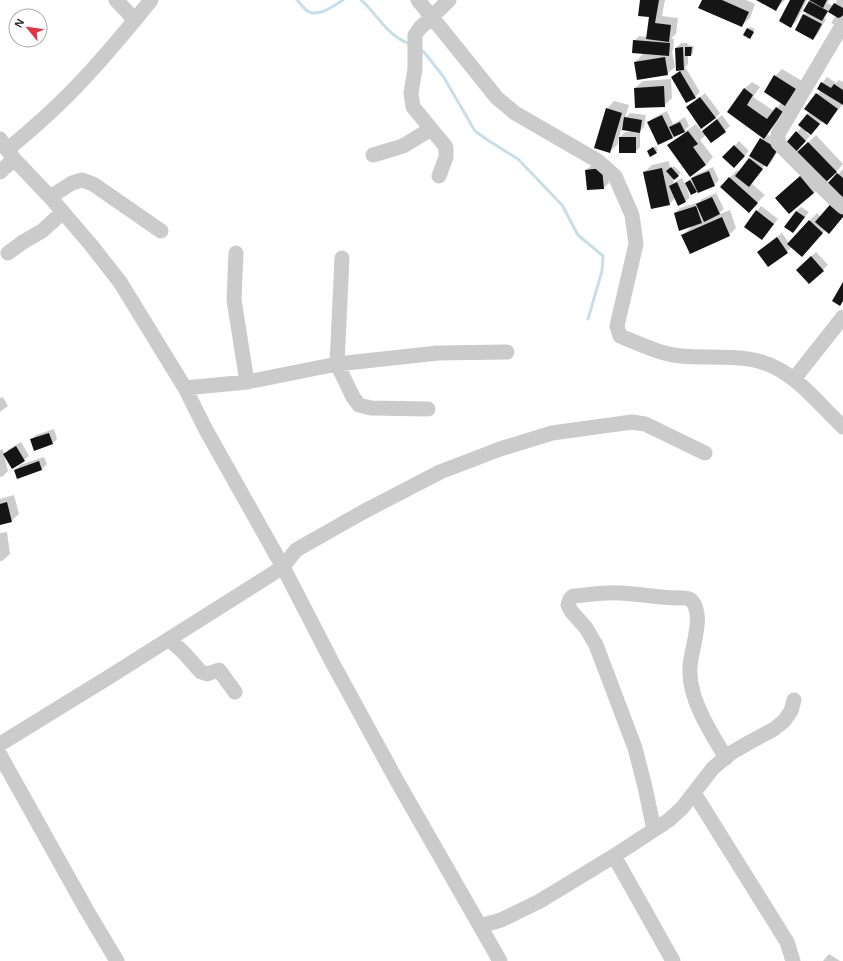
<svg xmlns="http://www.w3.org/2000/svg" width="843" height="961" viewBox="0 0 843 961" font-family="Arial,sans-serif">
	<rect width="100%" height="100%" fill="#fff"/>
	<path fill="#0003" d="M641 0H665L662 16 678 18 676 34 671 38 674 39 673 50 672 51 675 67 667 74 635 62 644 53 634 41 639 36 648 37 651 16Z
		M703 0H746L755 4 750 18 742 25Z
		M758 0H785L776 9Z
		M791 0H807L796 22 791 26Z
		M810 0H829L827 3 833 6 837 1 836 0H843V15L835 25 831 23 836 15 829 11 824 18 826 19 818 34 813 39 804 15 807 12 805 10Z
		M750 27 755 29 752 35 748 29Z
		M681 43H687L688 45 694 46 693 53 691 55H688V64L685 67 700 92 695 97 672 77 682 69 676 48Z
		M782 69 802 81 793 97 787 102 790 104 767 134 782 144 772 161 767 166 765 165 751 183 765 195 756 204 722 187 737 170 739 172 751 157 750 156 763 137 728 112 744 89 752 82 760 87 753 97 774 111 782 102 775 76Z
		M827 77 836 83 839 80 843 82V104L826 124 822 121 816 129 807 131 806 132 810 136 795 152 786 143 802 127 807 114 810 112 806 109 821 90 818 88Z
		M671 79 672 98 664 106 635 88 643 81Z
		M705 93 720 113 715 118 687 108Z
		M614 101 629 105 625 118 630 113 646 115 644 127 640 131V147L635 152H620V137L625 132H631L623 123 617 145 609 152 607 109Z
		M667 111 673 124 685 117 689 126 685 130 686 131 696 124 702 132 722 115 730 126 712 142 706 135 700 140 713 157 706 165 669 145 685 132 672 137 648 123 653 118Z
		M816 135 843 164 836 172 805 146Z
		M739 141 749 151 734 166 724 157Z
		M656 146 658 150 656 152 648 151Z
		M669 161 670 169 674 166 681 173 674 179 672 176 674 183 682 178 685 184 697 174 713 167 719 180 714 185 697 190 692 194 687 185 686 186 690 197 686 201 675 198 669 205 644 172 652 165Z
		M607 164 609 183 604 188 588 189 586 170 591 166Z
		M843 169V217L825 230 809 248 792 247 768 266 758 252 782 233 789 243 817 213 821 217 835 201 828 185Z
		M808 170 821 185 814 193 784 190Z
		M716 193 724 209 717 215 730 210 736 228 729 235 682 236 692 226 675 213 680 208 699 202 702 199Z
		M761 206 778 219 762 239 757 211Z
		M801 207 809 212 793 232 796 211Z
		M816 252 828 265 809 283 802 265Z
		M3 397 8 406 0 412V398Z
		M54 429 57 439 52 444 31 440 36 435Z
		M21 442 29 456 24 460 4 455 8 471 3 476 0 477V450L3 449 4 454 9 449Z
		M44 457 47 464 42 469 18 478 15 470 20 465Z
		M14 495 19 514 11 521 0 524V499Z
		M7 532 10 554 2 561H0V533Z
		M829 954 840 961H823Z"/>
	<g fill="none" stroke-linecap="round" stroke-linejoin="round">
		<path stroke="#c8deeb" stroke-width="3" d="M297 0C300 3 303 7 306 10 317 19 333 6 343 0
			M361 0C373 10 381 25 394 35 399 39 405 42 411 45
			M419 49 424 52 443 76 475 131 489 141 518 159 562 205 578 235 603 256 602 271 588 319"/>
	</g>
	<path fill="#151515" d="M640 0H659L655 23 671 25 669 42 646 39 649 17 638 16Z
		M702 0H722L749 12 742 27 698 8Z
		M756 0H782L776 11Z
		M790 0H805L791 28 779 21Z
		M809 0H827L823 8Z
		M809 1 828 11 822 21 803 11Z
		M834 3 843 8V15L840 19 828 12Z
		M803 14 822 24 813 40 795 30Z
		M747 28 754 32 750 39 743 35Z
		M633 40 670 43 669 56 632 53Z
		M683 47 684 70 676 71 675 48Z
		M685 47H692L691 56H685Z
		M665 57 668 75 637 80 634 62Z
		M680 71 696 98 686 103 671 77Z
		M774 75 796 89 785 106 764 92Z
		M821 82 831 88 834 84 843 90V105L817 89Z
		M664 86 665 107 635 108 634 88Z
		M744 88 753 95 747 105 767 119 776 107 783 112 764 139 727 112Z
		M816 93 838 109 827 125 804 109Z
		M700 97 716 118 701 129 686 107Z
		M606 108 622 113 610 153 594 148Z
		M807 114 820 124 811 135 798 125Z
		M662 115 673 138 658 145 647 122Z
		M624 117 642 120 640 133 622 130Z
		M717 119 726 132 711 143 702 131Z
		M680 122 685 132 674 137 669 127Z
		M688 131 698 144 693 147 706 165 690 177 667 145Z
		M796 131 806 141 795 153 785 144Z
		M619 137H636V153H619Z
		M760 138 778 149 767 167 749 156Z
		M808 142 837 172 824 184 796 153Z
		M734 145 745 156 734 168 722 157Z
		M653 147 657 153 650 157 647 151Z
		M749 158 763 169 749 187 735 176Z
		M671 167 679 176 674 180 666 171Z
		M602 168 604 189 587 190 585 170Z
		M662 168 670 205 651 209 643 172Z
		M709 171 715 186 698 193 691 178Z
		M837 173 843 178V200L826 185Z
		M800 176 814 193 789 214 775 198Z
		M729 177 758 203 749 213 720 187Z
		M690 180 697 192 691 195 685 183Z
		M677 182 686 202 678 206 669 186Z
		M712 197 720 214 704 222 696 204Z
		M834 200 843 208V217L829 234 815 222Z
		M696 206 702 223 679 231 674 213Z
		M756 210 774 224 762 240 744 227Z
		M796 211 805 217 793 233 784 227Z
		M722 217 730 236 690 254 681 235Z
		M809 220 823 233 802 257 787 244Z
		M777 237 788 253 768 267 757 252Z
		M811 256 824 271 809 284 796 270Z
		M843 282V301L840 306 832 301Z
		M49 433 53 444 34 451 30 439Z
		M16 446 25 461 12 469 3 454Z
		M39 461 42 470 17 479 14 470Z
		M7 502 12 522 0 525V504Z"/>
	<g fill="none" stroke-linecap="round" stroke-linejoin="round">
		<path stroke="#cbcbcb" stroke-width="15" d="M116 0 135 20
			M418 0 497 98 515 113 598 161 615 176 632 215 636 244 617 326 620 336C640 344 660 354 681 356 714 359 750 352 780 370 804 384 823 408 843 427
			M843 24 778 134V143L834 199 843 207
			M0 139 14 159 50 197 91 245 120 282 185 388 206 430 283 567 332 662 397 781 500 961
			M7 150C31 130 54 110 75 88 102 60 127 30 151 0
			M373 155 403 146 431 129
			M0 172 14 159
			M439 176 446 157V147L413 107 411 93 415 69V35L420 28 449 0
			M50 197 72 183 82 180 93 184 161 231
			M8 253 23 242 42 231 63 212
			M236 253 234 300 247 382
			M342 258 337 364 353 397 359 405 371 408 428 409
			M794 379 843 317
			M185 388 247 382 337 364 438 353 507 352
			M169 639 184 653 201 672 207 674 219 670 235 692
			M0 744 109 677 283 567 296 550 363 512 440 472 500 449 552 433 632 422 645 424 705 453
			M0 755 86 909 117 961
			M694 793 787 942 793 961
			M654 830 645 787 635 748 596 645 586 628 571 611 568 605 570 599 573 596C588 595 604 592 619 593 638 594 657 597 677 598 681 598 688 597 691 600 706 615 690 651 690 668 688 698 711 733 726 758
			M614 856 673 961
			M480 926 501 920 540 901 614 856 669 820 682 808 713 768 731 753 750 742 774 729 784 721 791 711 794 700"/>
	</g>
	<g transform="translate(28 28) rotate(299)"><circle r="19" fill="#ffffff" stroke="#ababab"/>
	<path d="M0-3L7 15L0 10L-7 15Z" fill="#e33240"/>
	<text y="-6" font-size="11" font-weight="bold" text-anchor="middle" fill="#2e2e2e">N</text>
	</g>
</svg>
